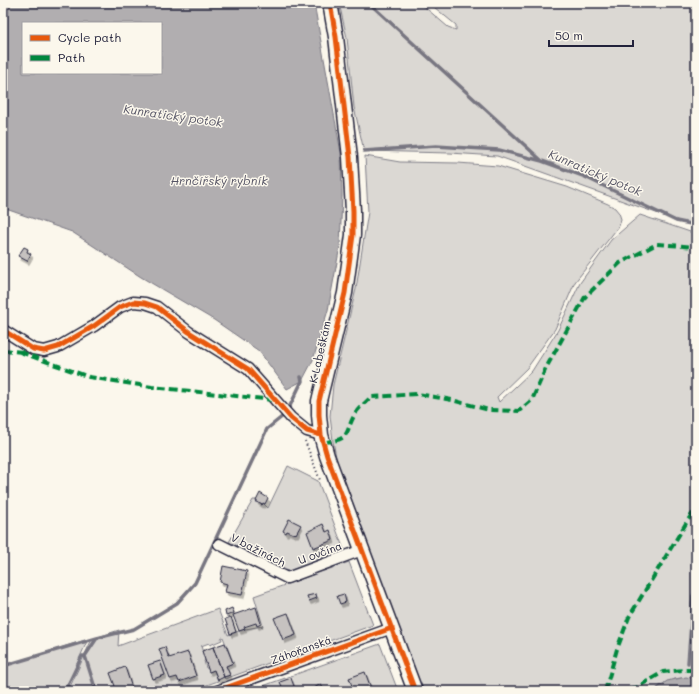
<svg xmlns="http://www.w3.org/2000/svg" width="699" height="694" viewBox="0 0 699 694" font-family="Mali,sans-serif">
	<defs>
		<filter id="shadow"><feDropShadow dx="2" dy="3.5" stdDeviation="0" flood-color="#0004"/></filter>
	</defs>
	<rect width="100%" height="100%" fill="#fbf7ec"/>
	<filter id="ink" filterUnits="userSpaceOnUse"><feTurbulence type="fractalNoise" baseFrequency=".025" numOctaves="2"/><feDisplacementMap in="SourceGraphic" scale="8" xChannelSelector="R" yChannelSelector="G"/><feConvolveMatrix kernelMatrix="1 2 1 2 8 2 1 2 1" color-interpolation-filters="sRGB"/></filter>
	<g filter="url(#ink)">
		<path fill="#dbd8d3" stroke="#7e7d87" d="M339 3H420L448 27 456 30V25L429 3H696V226L673 219 497 156 450 153 364 151 354 107 347 38Z
			M365 156 400 162 458 163 498 166 567 187 608 204 615 208 619 213 621 219 619 226 575 282 555 329 527 368 497 397 499 402 532 371 558 330 580 283 611 240 640 215 696 234V679C680 676 666 679 654 691H422L339 473 333 441 330 416 333 385 356 289 364 237 368 212Z
			M288 466 318 481 344 550 288 571 229 542 253 500H257L256 502 262 505 263 503 268 508Z
			M349 562 373 625 225 679 224 677 230 675 226 666 233 663 223 637 221 638 222 640 210 645 209 643 201 646 205 660 204 661 206 668H208L209 672 214 670 218 681 190 691H68L92 639 119 630 118 646 218 609 228 635 245 629 263 626 254 596Z
			M88 639 65 691H3V666Z
			M380 644 398 691H249Z"/>
		<path fill="#b1aeb0" stroke="#787681" fill-rule="evenodd" d="M3 3H314L341 153 342 196 340 246 328 310 313 360 302 381 287 389 259 351 214 320 141 277 72 232 3 208ZM23 23H161V73H23Z
			M686 677 696 679V691H654L667 681Z"/>
		<g fill="none" stroke-linecap="round" stroke-linejoin="round">
			<path stroke="#787681" stroke-width="3.5" d="M369 3 541 160
				M364 151 436 146 499 150 542 161 583 176 676 221 696 225
				M288 410 302 381 301 377
				M688 663 693 596 696 590
				M3 666 97 638
				M65 691 82 656H85
				M96 691 85 656 97 638 134 629 177 603 195 583 267 429 283 416"/>
		</g>
		<path fill="#c6c2c0" stroke="#22223b" filter="url(#shadow)" d="M24 247 28 249 27 252 31 254 27 261 18 256Z
			M260 493 268 498 265 504 263 503 262 505 256 501Z
			M289 519 301 525 296 534 295 533 294 534 287 531 286 533 283 531Z
			M323 524 326 532 330 530 333 540 313 548 307 532Z
			M223 566 247 571 242 595 225 592 227 584 220 582Z
			M316 594 317 598 309 601 307 596Z
			M344 594 346 602 340 604 337 596Z
			M256 607 261 624 257 626 256 623 244 627 245 629 239 631 233 615Z
			M232 608 234 613 226 616 225 611Z
			M288 613 296 635 283 640 274 618Z
			M231 617 236 632 230 634 225 619Z
			M225 643 233 663 226 666 230 675 224 677 213 647Z
			M165 647 169 658 188 652 196 676 179 682 177 677 170 679 159 649Z
			M213 647 224 677 218 680 214 670 209 672 202 651Z
			M160 661 165 675 153 679 148 665Z
			M125 667 133 691H103L115 686 110 673Z
			M365 672 372 691H354L349 678Z
			M291 678 295 689 284 691 280 682Z
			M321 684 324 691H315L314 688Z"/>
		<g fill="none" stroke-linecap="round" stroke-linejoin="round">
			<g stroke="#22223b" stroke-width="13">
				<path id="street" d="M3 330 33 349 44 351 58 347 94 326 120 307 133 302 145 303 157 307 189 332 248 369 291 418 307 431 321 435
					M219 544 287 578 362 550
					M217 691 392 628"/>
			</g>
			<g stroke="#22223b" stroke-width="17">
				<path id="secondary" d="M330 3 336 37 350 157 353 211V235L345 293 319 401V415L321 435 327 456 415 691"/>
			</g>
			<path stroke="#22223b" stroke-width="2" stroke-dasharray="1 3" stroke-linecap="butt" d="M305 441 320 480"/>
			<use href="#street" stroke="#fbf7ec" stroke-width="10"/>
			<use href="#secondary" stroke="#fbf7ec" stroke-width="14"/>
			<path stroke="#00873e" stroke-width="4" stroke-dasharray="8 4" stroke-linecap="butt" d="M3 350 23 352
				M20 352 89 377 152 387 274 400
				M323 442C354 440 343 432 357 411 361 406 366 402 371 397L418 394 452 400 489 410 519 411 532 400 546 368 585 297 620 263 657 244 696 247
				M605 691 617 649 629 617 688 520 696 509
				M631 691 663 672 683 670H696"/>
			<g stroke="#fbf7ec" stroke-width="8">
				<path id="cycleway" d="M330 3 336 37 350 157 353 211V235L345 293 319 401V415L321 435 327 456 415 691
					M3 330 33 349 44 351 58 347 94 326 120 307 133 302 145 303 157 307 189 332 248 369 291 418 307 431 321 435
					M217 691 392 628"/>
			</g>
			<use href="#cycleway" stroke="#e8590c" stroke-width="5"/>
		</g>
	</g>
	<g text-anchor="middle" stroke-width="3" stroke-linejoin="round" paint-order="stroke">
		<g font-size="11" fill="#22223b" stroke="#fbf7ec">
			<text transform="translate(320 352) rotate(-77)" y="4">K Labeškám</text>
			<text transform="translate(258 550) rotate(27)" y="4">V bažinách</text>
			<text transform="translate(320 553) rotate(-20)" y="4">U ovčína</text>
			<text transform="translate(301 650) rotate(-20)" y="4">Záhořanská</text>
		</g>
		<g font-size="12" font-style="italic" fill="#545364" stroke="#fbf7ec">
			<text transform="translate(173 116) rotate(8)" y="4">Kunratický potok</text>
			<text transform="translate(595 173) rotate(23)" y="4">Kunratický potok</text>
			<text x="219" y="185">Hrnčířský rybník</text>
		</g>
	</g>
	<rect width="699" height="694" fill="none" stroke="#fbf7ec" stroke-width="16"/>
	<rect x="8" y="8" width="683" height="678" fill="none" stroke="#22223b" stroke-width="1.5" filter="url(#ink)"/>
	<rect x="22" y="22" width="140" height="52" fill="#fbf7ec" stroke="#a4a2a5"/>
	<rect x="30" y="35" width="20" height="6" fill="#e8590c" stroke="#a4a2a5"/>
	<text x="58" y="42" font-size="12" fill="#22223b">Cycle path</text>
	<rect x="30" y="55" width="20" height="6" fill="#00873e" stroke="#a4a2a5"/>
	<text x="58" y="62" font-size="12" fill="#22223b">Path</text>
	<path d="M549 40v6h84v-6" fill="none" stroke="#22223b" stroke-width="2"/>
	<text x="555" y="40" font-size="12" fill="#22223b" stroke="#fbf7ec" stroke-width="3" paint-order="stroke">50 m</text>
</svg>
